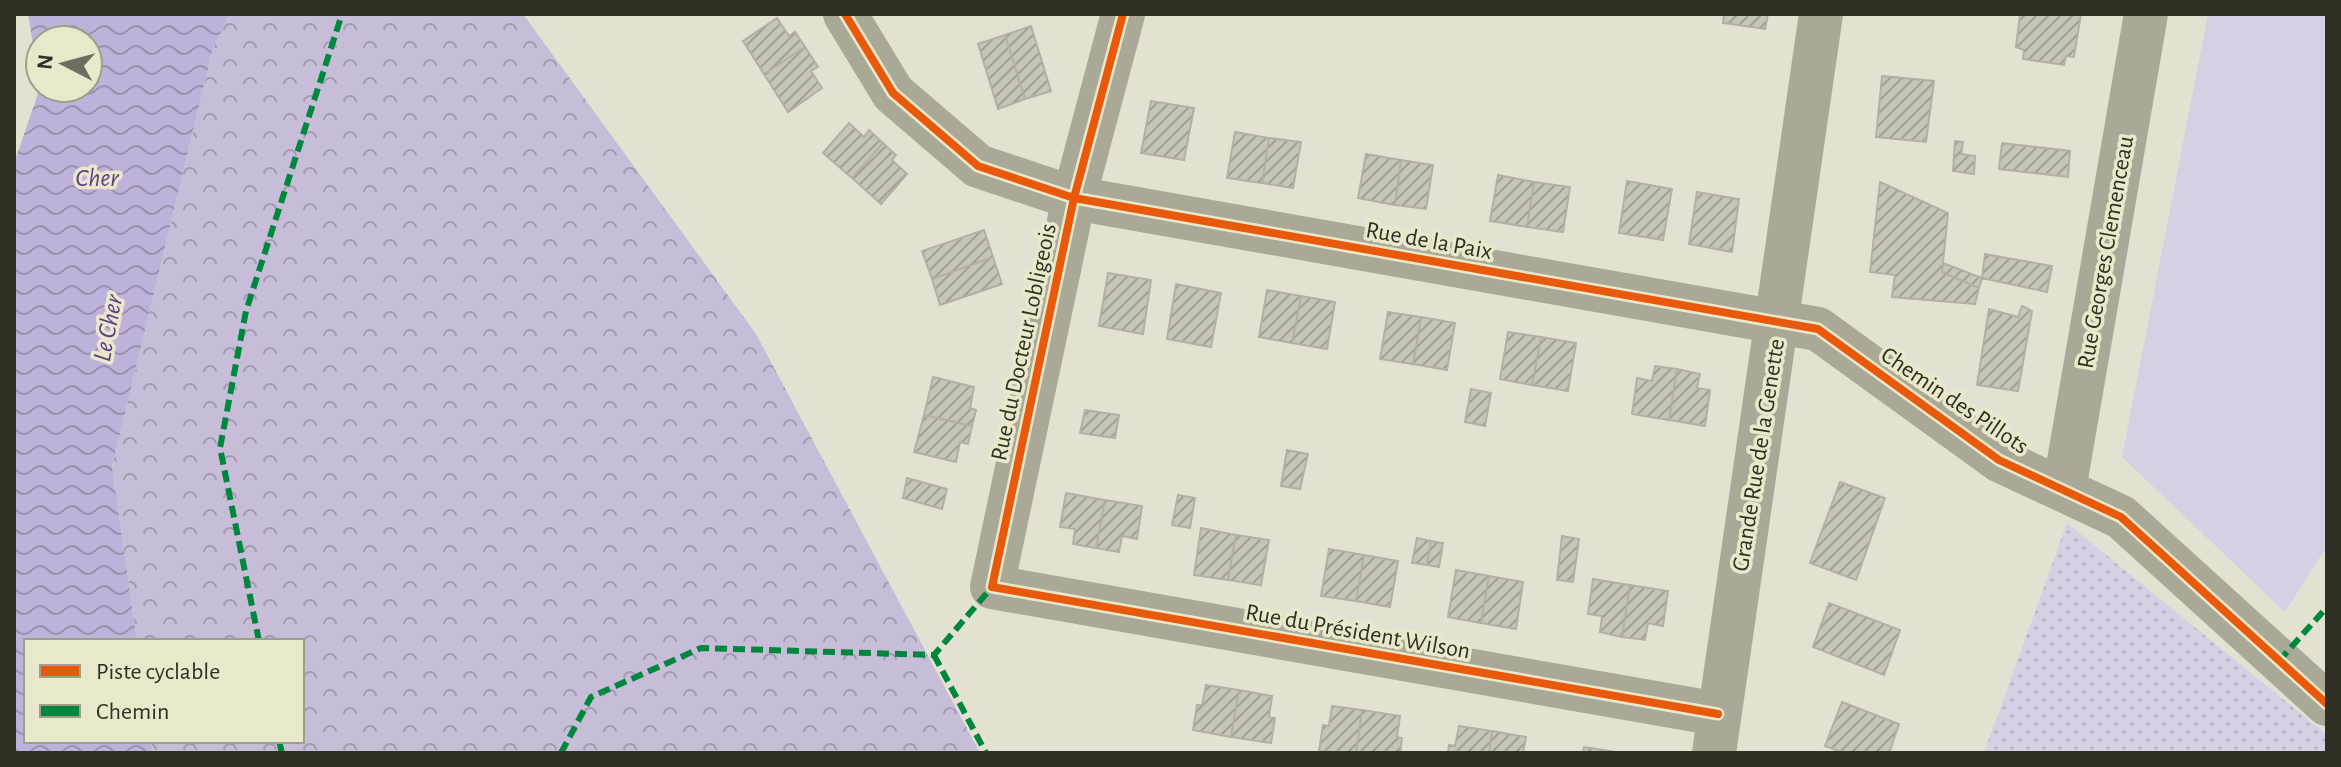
<svg xmlns="http://www.w3.org/2000/svg" width="2341" height="767" viewBox="0 0 2341 767" font-family="'Alegreya Sans',sans-serif">
	<defs>
		<pattern id="grass-dots" width="8" height="8" patternUnits="userSpaceOnUse" patternTransform="scale(2)"><rect width="8" height="8" fill="#d7cfe4"/><path d="M2 2h.1M6 6h.1" fill="none" stroke="#b9b2c3" stroke-width="1.8" stroke-linecap="round"/></pattern>
		<pattern id="forest-crowns" width="20" height="18" patternUnits="userSpaceOnUse" patternTransform="scale(2)"><rect width="20" height="18" fill="#c8bdd9"/><path d="M2 6a3 3 0 1 1 6 0M12 15a3 3 0 1 1 6 0" fill="none" stroke="#a39ab0"/></pattern>
		<pattern id="water-waves" width="16" height="10" patternUnits="userSpaceOnUse" patternTransform="scale(2)"><rect width="16" height="10" fill="#bfb2da"/><path d="M0 5q4-4 8 0t8 0" fill="none" stroke="#9c91b0"/></pattern>
		<pattern id="building-hatch" width="6" height="6" patternUnits="userSpaceOnUse" patternTransform="scale(2)"><rect width="6" height="6" fill="#c6c5b9"/><path d="M-1 1l2-2M0 6l6-6M5 7l2-2" fill="none" stroke="#a1a096"/></pattern>
	</defs>
	<rect width="100%" height="100%" fill="#e3e2d2"/>
	<path fill="url(#grass-dots)" d="M2067 523 2327 735V753H1984Z"/>
	<path fill="url(#forest-crowns)" d="M229 14H523L756 334 980 753H153L151 741H302V641H137L112 467 212 52Z"/>
	<path fill="#d7cfe4" d="M2208 14H2327V546L2285 612 2122 457Z"/>
	<path fill="url(#water-waves)" d="M28 14H229L212 52 112 467 137 641H26V741H151L153 753H14V163L40 88H88V40H40V86Z"/>
	<path fill="url(#building-hatch)" stroke="#b1b0a3" stroke-width="2" d="M1724 14H1768L1765 29 1723 23Z
		M2020 14H2081L2074 57 2066 56 2064 65 2023 59 2024 50 2016 47Z
		M777 18 789 36 795 32 805 47 764 74 743 41Z
		M1031 26 1051 91 1025 99 1005 35Z
		M1005 35 1025 99 998 109 978 44Z
		M805 47 818 67 811 71 822 88 788 112 764 74Z
		M1882 76 1934 81 1926 142 1876 137Z
		M1151 101 1194 108 1184 160 1141 153Z
		M849 123 864 137 869 130 883 143 852 178 823 153Z
		M1235 132 1269 138 1262 183 1227 178Z
		M1269 138 1301 142 1293 188 1262 183Z
		M1955 141 1963 142 1961 154 1975 156 1974 174 1953 171Z
		M883 143 896 155 892 160 907 174 881 204 852 178Z
		M2002 143 2070 151 2068 177 1999 169Z
		M1366 154 1401 160 1395 205 1358 198Z
		M1401 160 1433 165 1426 209 1395 205Z
		M1498 175 1534 182 1527 227 1490 221Z
		M1627 181 1672 189 1663 240 1619 233Z
		M1534 182 1570 187 1563 232 1527 227Z
		M1880 182 1948 213 1942 272 1979 288 1975 304 1892 297 1895 275 1870 272Z
		M1697 192 1739 199 1732 252 1689 244Z
		M984 230 993 257 932 279 922 251Z
		M1985 254 2052 266 2047 292 1982 278Z
		M993 257 1002 284 940 305 932 279Z
		M1943 263 1982 278 1979 288 1942 272Z
		M1108 273 1151 280 1143 334 1099 326Z
		M1176 284 1221 293 1211 347 1167 339Z
		M1267 290 1301 296 1292 343 1259 337Z
		M1301 296 1335 302 1327 349 1292 343Z
		M2022 306 2032 311 2018 391 1977 385 1989 309 2018 317Z
		M1388 312 1421 317 1413 364 1380 359Z
		M1421 317 1455 323 1447 370 1413 364Z
		M1508 332 1541 337 1532 385 1500 379Z
		M1541 337 1576 343 1568 391 1532 385Z
		M1655 366 1677 369 1669 420 1632 414 1637 378 1652 381Z
		M1677 369 1700 374 1697 388 1710 390 1705 426 1669 420Z
		M933 377 974 387 970 408 976 410 972 426 924 415Z
		M1471 389 1491 393 1485 426 1465 422Z
		M1085 410 1119 415 1115 438 1080 433Z
		M924 415 972 426 968 444 960 442 956 462 914 452Z
		M1287 450 1308 454 1300 489 1281 486Z
		M907 478 947 489 942 509 903 498Z
		M1840 482 1885 498 1856 580 1810 563Z
		M1066 493 1105 500 1096 548 1073 544 1075 529 1060 527Z
		M1178 495 1195 498 1190 528 1172 525Z
		M1105 500 1142 506 1137 539 1122 536 1119 552 1096 548Z
		M1201 528 1236 535 1228 580 1194 575Z
		M1236 535 1269 540 1261 585 1228 580Z
		M1562 536 1579 539 1573 582 1557 580Z
		M1417 538 1431 541 1427 565 1412 563Z
		M1431 541 1443 543 1439 567 1427 565Z
		M1329 549 1364 555 1356 601 1321 596Z
		M1364 555 1398 561 1390 607 1356 601Z
		M1456 570 1489 576 1481 623 1448 617Z
		M1489 576 1523 582 1516 629 1481 623Z
		M1593 579 1630 585 1622 637 1600 632 1602 616 1588 614Z
		M1630 585 1668 591 1663 626 1648 623 1645 640 1622 637Z
		M1829 603 1900 630 1884 675 1813 647Z
		M1206 685 1239 690 1231 737 1193 730 1197 705H1202Z
		M1239 690 1272 696 1269 717 1275 718 1271 743 1231 737Z
		M1842 702 1899 724 1889 753H1844L1825 746Z
		M1332 706 1362 710 1356 753 1319 751 1323 725 1329 726Z
		M1362 710 1400 716 1397 737 1402 738 1400 753H1356Z
		M1459 726 1492 731 1489 753H1448L1449 745 1455 746Z
		M1492 731 1526 737 1523 753H1489Z
		M1584 747 1617 752V753H1583Z"/>
	<g fill="none" stroke-linecap="round" stroke-linejoin="round">
		<path stroke="#aaa998" stroke-width="44" d="M845 14 893 93 978 166 1074 198 1818 329 1999 460 2121 517 2327 704
			M1123 14 1074 198 992 587 1718 714
			M2064 490 2146 14
			M1714 753 1821 14"/>
		<path stroke="#00873e" stroke-width="6" stroke-dasharray="12 6" stroke-linecap="butt" d="M259 641 220 448 246 311 342 14
			M934 655 986 753
			M2279 661 2327 607
			M279 741 282 753
			M561 753 591 697 701 648 934 655 992 587"/>
		<g stroke="#eae8cb" stroke-width="13">
			<path id="cycleway" d="M845 14 893 93 978 166 1074 198 1818 329 1999 460 2121 517 2327 704
				M1123 14 1074 198 992 587 1718 714"/>
		</g>
		<use href="#cycleway" stroke="#e8590c" stroke-width="8"/>
	</g>
	<g text-anchor="middle" stroke-width="7" stroke-linejoin="round" paint-order="stroke">
		<g font-size="24" fill="#2f2f23" stroke="#eae8cb">
			<text transform="translate(1429 240) rotate(10)" y="8">Rue de la Paix</text>
			<text transform="translate(2105 252) rotate(-80)" y="8">Rue Georges Clemenceau</text>
			<text transform="translate(1023 342) rotate(-78)" y="8">Rue du Docteur Lobligeois</text>
			<text transform="translate(1955 400) rotate(34)" y="8">Chemin des Pillots</text>
			<text transform="translate(1758 455) rotate(-81)" y="8">Grande Rue de la Genette</text>
			<text transform="translate(1358 631) rotate(10)" y="8">Rue du Président Wilson</text>
		</g>
		<g font-size="26" font-style="italic" fill="#5b408c" stroke="#eae8cb">
			<text x="97" y="186">Cher</text>
			<text transform="translate(107 328) rotate(-79)" y="9">Le Cher</text>
		</g>
	</g>
	<rect width="2341" height="767" fill="none" stroke="#2f2f23" stroke-width="32"/>
	<rect x="24" y="639" width="280" height="104" fill="#eae8cb" stroke="#9f9e88" stroke-width="2"/>
	<rect x="40" y="665" width="40" height="12" fill="#e8590c" stroke="#9f9e88" stroke-width="2"/>
	<text x="96" y="679" font-size="24" fill="#2f2f23">Piste cyclable</text>
	<rect x="40" y="705" width="40" height="12" fill="#00873e" stroke="#9f9e88" stroke-width="2"/>
	<text x="96" y="719" font-size="24" fill="#2f2f23">Chemin</text>
	<g transform="translate(64 64) rotate(276)"><circle r="38" fill="#eae8cb" stroke="#9f9e88" stroke-width="2"/>
	<path d="M0-6L14 30L0 20L-14 30Z" fill="#6e6e60"/>
	<text y="-12" font-size="22" font-weight="bold" text-anchor="middle" fill="#2f2f23">N</text>
	</g>
</svg>
